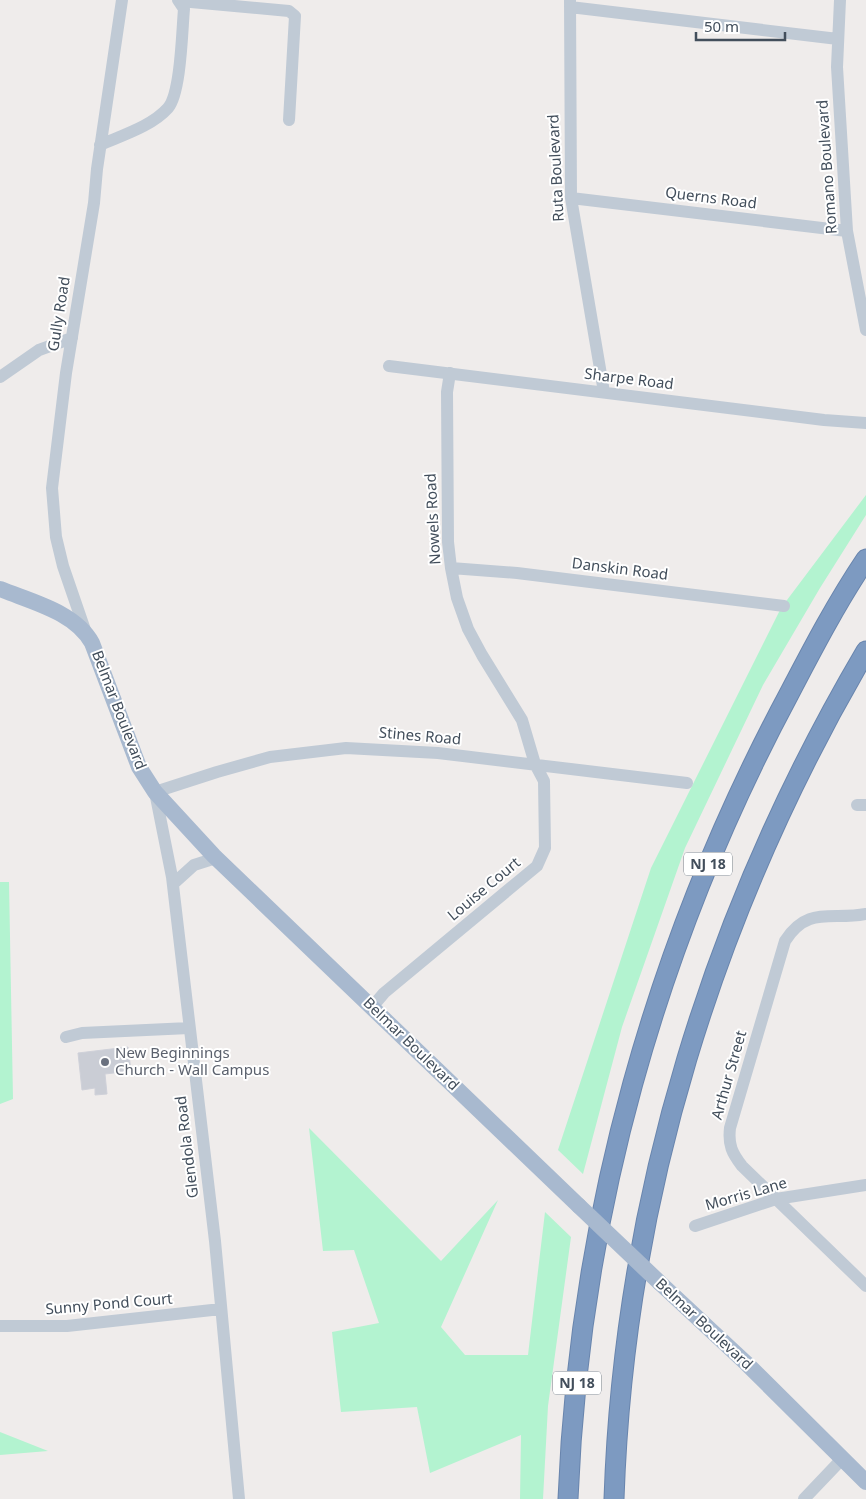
<svg xmlns="http://www.w3.org/2000/svg" width="866" height="1499" viewBox="0 0 866 1499" font-family="'Noto Sans',sans-serif">
	<rect width="100%" height="100%" fill="#efeceb"/>
	<path fill="#b3f3d0" d="M866 495V515L820 588 763 685 685 848 622 1027 583 1174 558 1150 651 868 781 608Z
		M0 882H9L13 1099 0 1104Z
		M309 1128 441 1261 498 1200 441 1327 465 1355H528L545 1212 571 1237 548 1406 543 1499H520L521 1435 430 1473 417 1407 341 1412 332 1332 379 1323 354 1250 323 1251Z
		M0 1432 48 1451 0 1455Z"/>
	<path fill="#cacdd5" stroke="#cfd1d9" d="M128 1047 131 1071 105 1074 107 1094 95 1095V1088L82 1090 78 1053Z"/>
	<g fill="none" stroke-linecap="round" stroke-linejoin="round">
		<g stroke="#6985ad" stroke-width="21">
			<path id="highway" d="M568 1499C579 1217 656 942 789 694 813 648 837 602 866 559
				M614 1499C624 1199 714 909 866 651"/>
		</g>
		<path stroke="#c0cad5" stroke-width="12" d="M570 0 571 198 604 392
			M840 0 837 67 847 231 866 330
			M180 1 289 11 295 16 289 120
			M570 7 838 39
			M100 145C123 135 152 126 168 108 181 93 182 30 184 9L178 0
			M571 198 847 231
			M389 366 824 420 866 423
			M0 377 39 350 72 338
			M451 568 517 573 784 606
			M85 630 63 566 56 537 52 488 66 373 94 203 97 169 122 0
			M857 805H866
			M173 884 194 865 216 858
			M866 914C832 921 808 905 785 941L730 1128C728 1145 732 1153 742 1166L866 1286
			M373 1006 384 993 537 866 545 848 544 781 535 764 522 720 482 655 468 629 457 598 451 568 448 542 447 392 450 373
			M66 1037 82 1033 189 1028
			M695 1226 776 1199 866 1185
			M0 1326H67L221 1309
			M239 1499 215 1241 172 877 155 792 217 772 270 757 346 748 438 753 687 783
			M804 1499 842 1459"/>
		<path stroke="#a8b9cf" stroke-width="16" d="M0 589C32 602 75 612 92 643L139 767 155 792 214 856 579 1206
			M660 1283 746 1363 866 1482"/>
		<use href="#highway" stroke="#7d9ac1" stroke-width="19"/>
		<path stroke="#a8b9cf" stroke-width="16" d="M579 1206 660 1283"/>
	</g>
	<circle fill="#6b7280" stroke="#fff" stroke-width="2" cx="105" cy="1062" r="5"/>
	<g text-anchor="middle" stroke-width="4" stroke-linejoin="round" paint-order="stroke">
		<g fill="#fff" stroke="#7b838c" stroke-width="1">
			<rect x="684" y="852.5" width="48" height="23" rx="4"/>
			<rect x="553" y="1371.5" width="48" height="23" rx="4"/>
		</g>
		<g font-size="14" font-weight="bold" fill="#424e5b">
			<text x="708" y="869">NJ 18</text>
			<text x="577" y="1388">NJ 18</text>
		</g>
		<g font-size="15" fill="#424e5b" stroke="#fff">
			<text transform="translate(827 167) rotate(-94)" y="5">Romano Boulevard</text>
			<text transform="translate(556 168) rotate(-93)" y="5">Ruta Boulevard</text>
			<text transform="translate(711 198) rotate(7)" y="5">Querns Road</text>
			<text transform="translate(59 314) rotate(-81)" y="5">Gully Road</text>
			<text transform="translate(629 379) rotate(7)" y="5">Sharpe Road</text>
			<text transform="translate(433 519) rotate(-93)" y="5">Nowels Road</text>
			<text transform="translate(620 569) rotate(7)" y="5">Danskin Road</text>
			<text transform="translate(119 710) rotate(69)" y="5">Belmar Boulevard</text>
			<text transform="translate(420 736) rotate(5)" y="5">Stines Road</text>
			<text transform="translate(484 889) rotate(-40)" y="5">Louise Court</text>
			<text transform="translate(411 1044) rotate(44)" y="5">Belmar Boulevard</text>
			<text transform="translate(729 1075) rotate(-74)" y="5">Arthur Street</text>
			<text transform="translate(187 1147) rotate(-97)" y="5">Glendola Road</text>
			<text transform="translate(746 1194) rotate(-16)" y="5">Morris Lane</text>
			<text transform="translate(109 1304) rotate(-5)" y="5">Sunny Pond Court</text>
			<text transform="translate(704 1324) rotate(43)" y="5">Belmar Boulevard</text>
		</g>
		<g font-size="15" fill="#5b616d" stroke="#fff" text-anchor="start">
			<text x="115" y="1058">New Beginnings<tspan x="115" dy="17">Church - Wall Campus</tspan></text>
		</g>
	</g>
	<path d="M696 32v8h89v-8" fill="none" stroke="#424e5b" stroke-width="2.5"/>
	<text x="704" y="32" font-size="15" fill="#424e5b" stroke="#ffffff" stroke-width="4" paint-order="stroke">50 m</text>
</svg>
